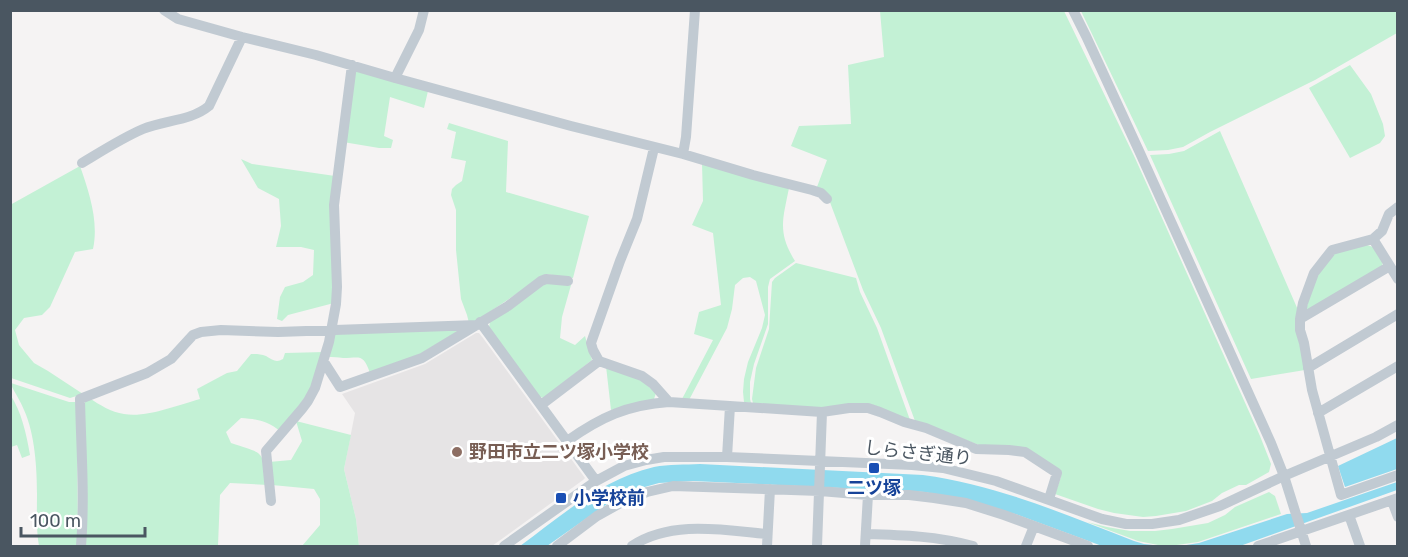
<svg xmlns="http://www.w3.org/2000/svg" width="1408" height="557" viewBox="0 0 1408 557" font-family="Rubik,'Noto Sans JP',sans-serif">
	<rect width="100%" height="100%" fill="#f5f3f3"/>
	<path fill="#e6e4e5" d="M476 333H479L483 338 585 478 583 480 492 546H359L356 519 344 469 355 413 342 394 425 364Z"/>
	<path fill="#c3f1d5" d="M880 11H1064L1135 158 1260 436 1271 464 1269 472 1246 485H1239L1222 493 1212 501 1186 511 1156 516 1143 517 1114 513 1098 509 1055 494 1061 477 1032 451 979 445 915 421 881 328 863 290 828 197 817 187 827 160 791 146 799 126 851 124 848 65 884 57Z
		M1081 11H1397V33L1315 80 1210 132 1183 147 1168 150 1148 151Z
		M1350 65 1371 94 1383 124 1385 136 1380 143 1350 158 1309 88Z
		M354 70 428 91 424 108 390 97 384 136 393 140 391 148H379L343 142Z
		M449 123 508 141 506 192 589 216 573 278 546 274 473 323H469L467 315 461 299 456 250V210L451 195 452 189 456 185 462 181 466 161 451 158 456 132 447 129Z
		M1220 131 1298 310 1305 370 1251 379 1150 155 1169 154 1184 151Z
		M241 159 252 164 335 176 334 303 288 315 282 321 277 319 280 297 285 287 303 282 313 275 314 250 301 247H276L281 226 279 199 258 188Z
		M702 163 789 188C783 219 777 232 795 261L770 279 768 287V324L754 364 750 382V399L751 403 744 402 743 392 744 379 748 362 762 328 765 315 756 281 750 277 743 278 735 285 732 309 727 328 689 400 682 399 713 340 694 334 699 312 721 305 713 233 692 225 703 201Z
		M80 166C89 192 99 221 93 249L75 252 50 307 42 315 24 318 15 330 19 345 34 363 48 371 83 394 70 398 11 378 10 205Z
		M1367 245 1373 247 1383 262 1382 266 1307 311C1306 298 1323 259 1335 253 1342 249 1358 247 1367 245Z
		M796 263 856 278 860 292 877 328 910 420 900 416 819 408 753 403 752 399 756 368 769 329 772 282 775 278Z
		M546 282 571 285 562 317 560 338 575 345 585 336 592 360 544 398 540 397 489 328 490 321Z
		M465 327 420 354 370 373C363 353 360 358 343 358 338 357 333 357 328 357L333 331Z
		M325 352 313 387 280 431C267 421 257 419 241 418L226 432 231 443C265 454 262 450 268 485L230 483 220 495 218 546H82V405L89 398C100 405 111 412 124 414 146 418 178 405 200 399L197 389 227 373 237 371 251 354C256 354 261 354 266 356 273 360 276 363 283 359L285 353Z
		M606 366 640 379 656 393 654 399 611 410Z
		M11 383 69 402H75L77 405 78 546H39C36 529 37 512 37 494 37 469 35 434 24 410 21 402 15 393 11 385Z
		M10 394C22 413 26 433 30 455L22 458 17 445 11 447Z
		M296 421 351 435 344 469 356 519 359 546H302L320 525V499L314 489 272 485 269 462 291 460 302 441Z
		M1269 492 1275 496 1281 514 1198 542 1170 546 1158 545 1138 541 1087 522 1107 527 1130 531H1155L1172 529 1208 523 1225 515 1235 507Z"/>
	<path fill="#90daee" d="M1397 438V469L1345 487 1338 466Z
		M700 464 923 475C997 485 1064 514 1134 541L1144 544 1162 546H1102L1015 514 925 492 693 481 659 483 634 490 607 504 547 546H520C561 516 602 479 654 467 669 464 685 465 700 464Z
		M1397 482V490L1240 546H1180L1199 543 1287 514 1307 513Z"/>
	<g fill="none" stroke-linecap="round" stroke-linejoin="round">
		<path stroke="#c1cad2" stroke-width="10" d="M164 10 178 19 242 37 316 55 395 78 571 126 683 154 753 175 812 190 821 193 827 199
			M1073 10 1086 36 1140 153 1271 443 1284 476 1306 546
			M395 78 419 30 424 10
			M654 148 637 219 620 261 591 343 593 350 599 361 642 376 653 384 669 402
			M683 154 686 137 695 10
			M82 163C102 151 122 138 143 129 165 120 191 121 209 106L242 37
			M1398 207 1389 214 1382 231 1373 239 1332 250 1314 273 1303 303 1300 319V330L1304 343 1312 390 1341 495 1398 475
			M1373 239 1398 279
			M1300 319 1390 266
			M480 322 596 481
			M324 362 340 387 422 358 508 306 541 281 546 279 568 281
			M1308 368 1398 314
			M541 405 599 361
			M822 412 849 408H868L880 412 904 422 926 428 976 449 1009 450 1025 452 1057 473 1049 499
			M1318 413 1398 366
			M567 441C601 417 627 405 669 402L822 412 817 546
			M727 457 730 406
			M271 501 266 451 302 409 308 401 315 388 329 342 336 304 337 287 334 205 352 65
			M1392 501 1398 517
			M1349 515 1360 546
			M866 534C902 535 937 536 973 546
			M81 546C85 497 81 448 80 399L147 373 171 359 193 335 201 332 221 330 278 332 477 325
			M504 546 596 481 624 466 646 460 664 457H727L912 465 943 468 996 481 1102 519 1126 524H1152L1179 520 1220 506 1284 476 1376 437 1398 425
			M557 546 597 516 626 500 647 492 673 486 820 491 868 495H909L934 498 966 503 1004 515 1088 546
			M632 546C671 520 723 530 767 534
			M767 546 770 489
			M865 546 868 495
			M1026 546 1034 526
			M1258 546 1398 498"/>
	</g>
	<circle fill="#8d6e63" stroke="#fff" stroke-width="2" cx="457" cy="452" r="6"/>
	<g fill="#1a4fb4" stroke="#fff" stroke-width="2">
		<rect x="868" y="462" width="12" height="12" rx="3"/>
		<rect x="555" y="492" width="12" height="12" rx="3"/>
	</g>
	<g text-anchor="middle" stroke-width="6" stroke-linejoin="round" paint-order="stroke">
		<g font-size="18" font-weight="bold" fill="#785e54" stroke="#fff" text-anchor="start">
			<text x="469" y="458">野田市立二ツ塚小学校</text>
		</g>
		<g font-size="18" fill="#4a5661" stroke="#fff">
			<text transform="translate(918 453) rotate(6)" y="6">しらさぎ通り</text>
		</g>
		<g font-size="18" font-weight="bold" fill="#164399" stroke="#fff">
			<text x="874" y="494">二ツ塚</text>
			<text x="573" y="504" text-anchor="start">小学校前</text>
		</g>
	</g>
	<rect width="1408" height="557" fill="none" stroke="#4a5661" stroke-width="24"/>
	<path d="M21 527v9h124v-9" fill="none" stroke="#4a5661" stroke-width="3"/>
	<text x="30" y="527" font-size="18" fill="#4a5661" stroke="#ffffff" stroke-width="4.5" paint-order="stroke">100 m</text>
</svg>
